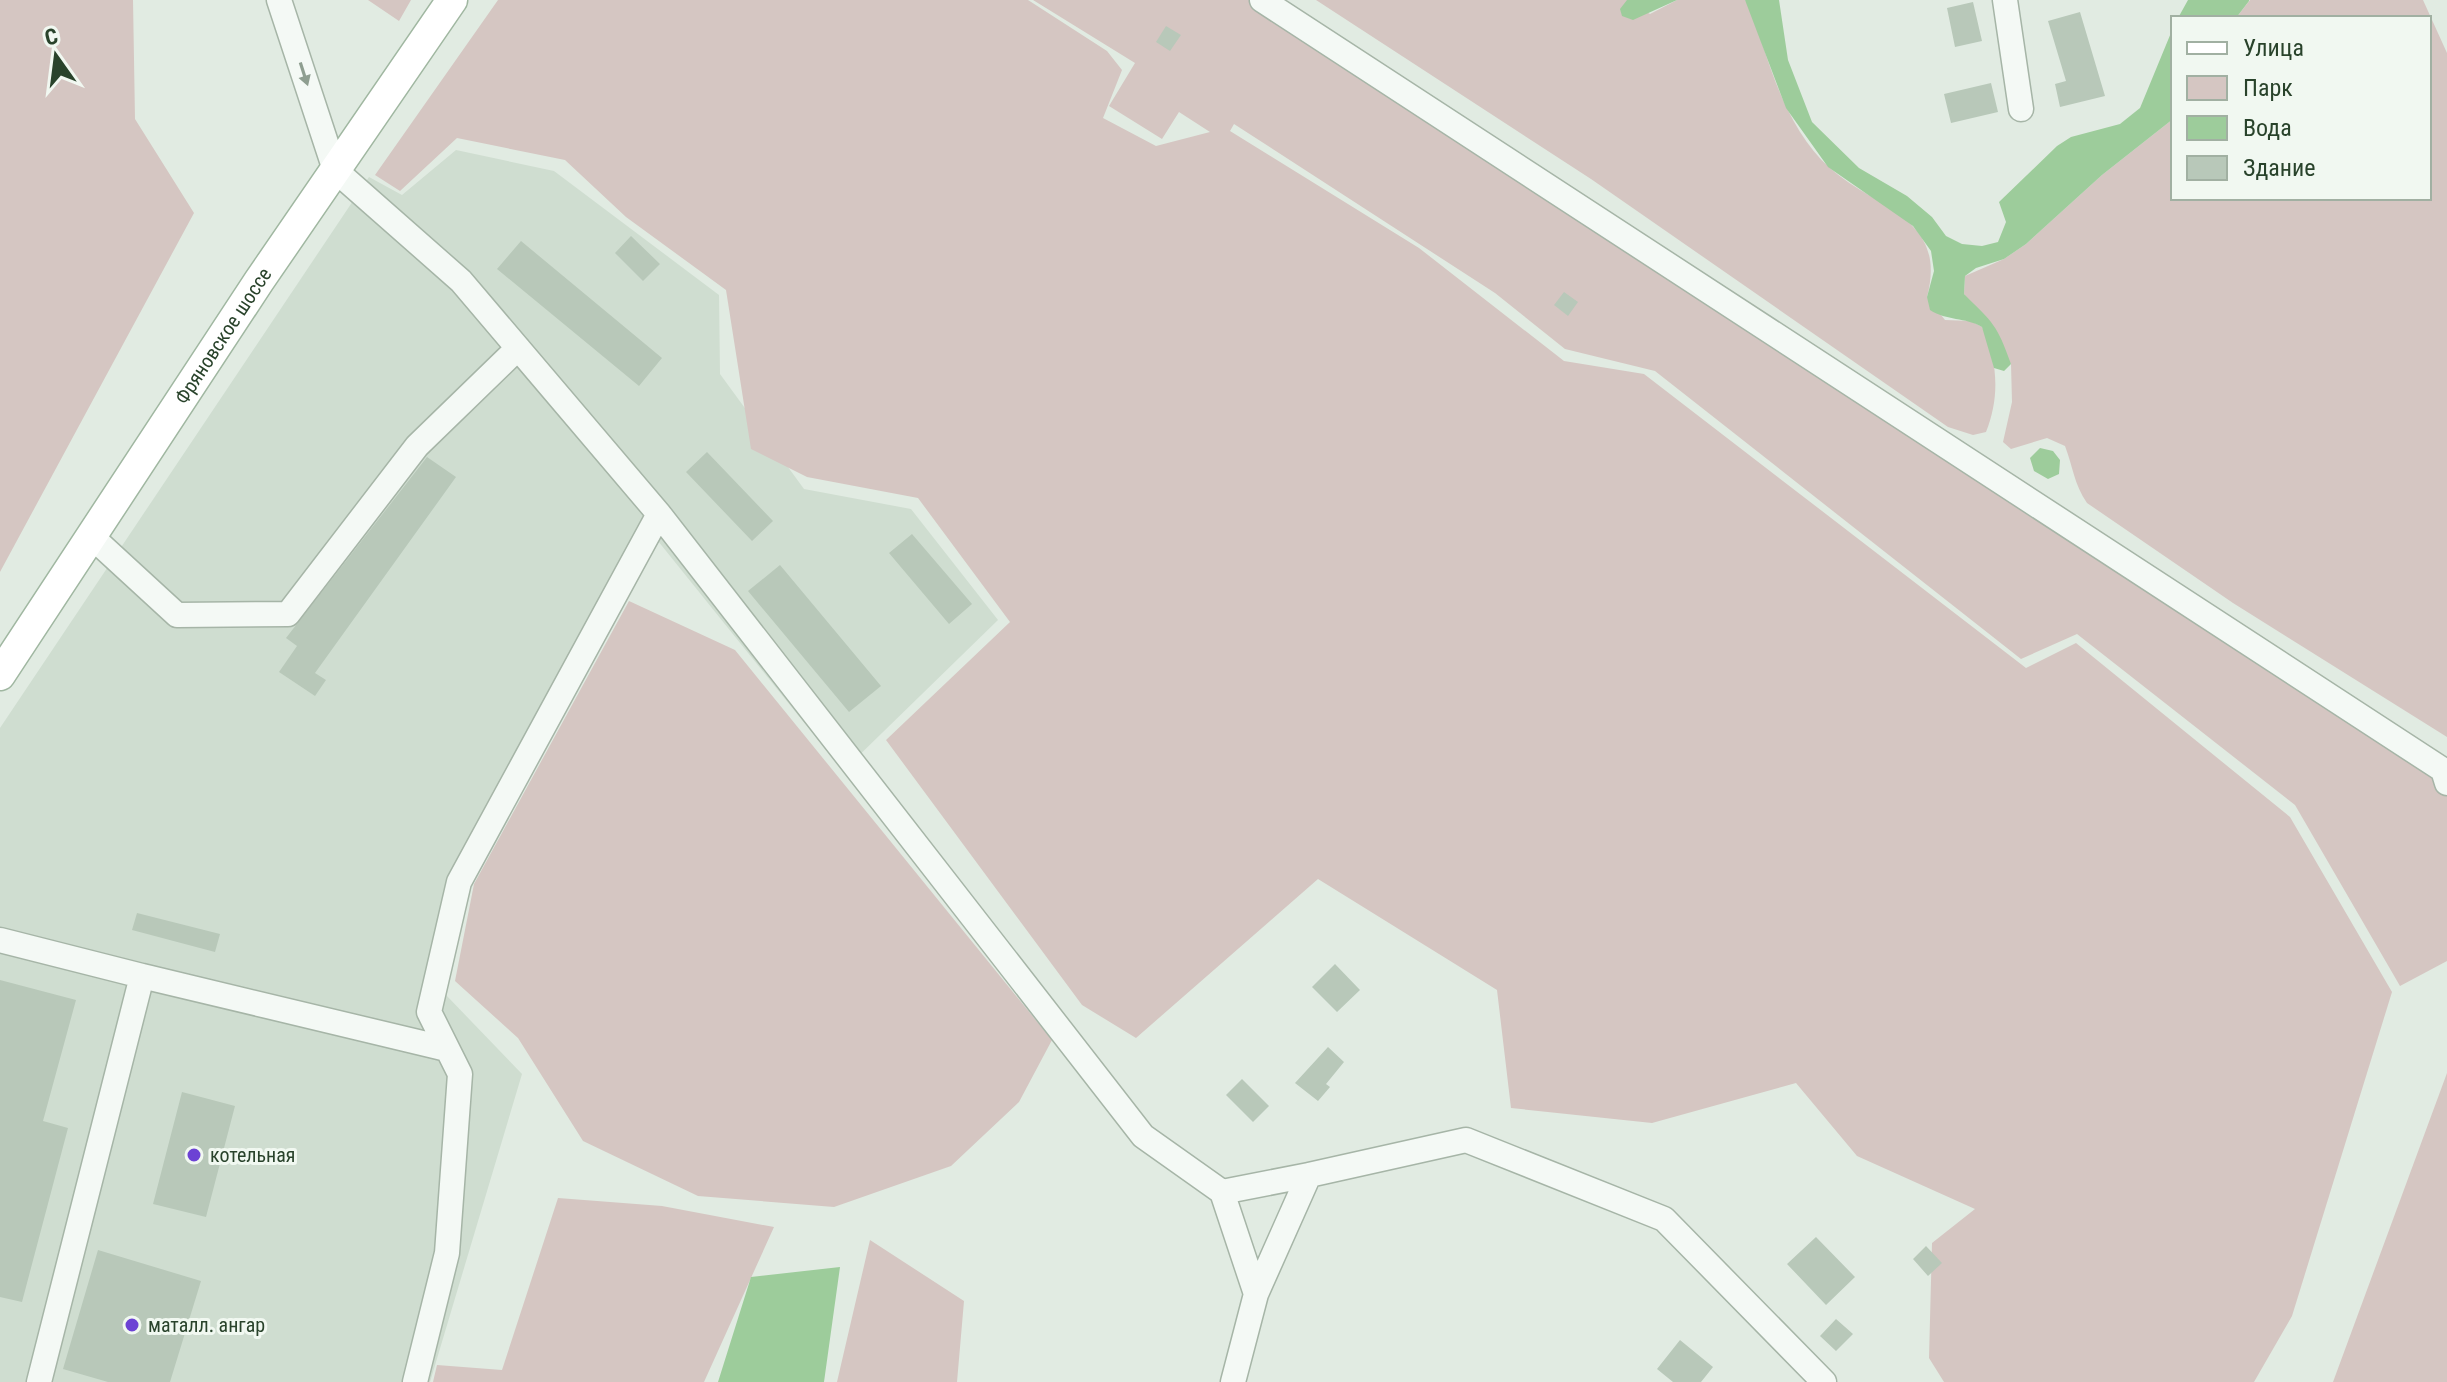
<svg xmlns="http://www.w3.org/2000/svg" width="2447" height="1382" viewBox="0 0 2447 1382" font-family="'Roboto Condensed',sans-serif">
	<rect width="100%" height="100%" fill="#e1ebe2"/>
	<path fill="#cfddd0" d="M456 150 554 171 719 295 720 374 804 489 911 509 998 620 843 771 658 541 467 885 446 995 522 1074 430 1382H0V728L369 177 402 195Z"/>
	<path fill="#d5c6c2" d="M0 0H133L135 119 194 213 0 572Z
		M368 0H411L399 21Z
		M498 0H1028L1107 51 1122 70 1103 118 1156 146 1210 132 1179 112 1162 139 1109 106 1135 63 1033 0H1262L2447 783V961L2400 986 2295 805 2077 634 2021 659 1655 371 1565 349 1495 293 1234 124 1230 131 1419 248 1564 361 1644 374 2026 668 2076 643 2290 817 2392 992 2292 1316 2254 1382H1944L1929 1358 1932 1243 1975 1209 1857 1156 1796 1083 1652 1123 1511 1108 1497 990 1318 879 1136 1038 1082 1005 886 740 1010 622 918 498 807 477 751 449 726 290 626 217 565 160 457 138 400 191 375 175Z
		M1316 0H1627L1650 14 1677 0H1745C1755 14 1759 35 1765 52 1778 92 1797 139 1830 168 1877 210 1948 217 1927 297L1945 320 1971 321 1982 327C1998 361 2000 397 1986 432L1973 435 1948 427 1591 179Z
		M2250 0H2423L2447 53V737L2233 603 2087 503C2074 484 2073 467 2065 446L2047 438 2011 449 2003 442 2012 402 2011 364 1964 294 1965 276 2004 259 2026 244 2102 175 2173 119V198H2429V18H2236Z
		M629 601 735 650 1052 1040 1019 1102 951 1166 834 1207 698 1196 583 1141 518 1038 455 981 474 884Z
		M2447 1073V1382H2333Z
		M558 1198 662 1206 774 1227 704 1382H433L437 1365 502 1370Z
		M870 1240 964 1301 957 1382H837Z"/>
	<path fill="#9dcc9b" d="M1627 0H1677L1633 20 1622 16 1620 9Z
		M1745 0H1779L1788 60 1812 122 1859 168 1907 196 1932 217 1946 236 1962 244 1982 246 1998 242 2006 222 1999 202 2057 146 2071 137 2120 124 2140 108 2173 28V119L2102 175 2026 244 2004 259 1976 268 1965 276 1964 294C1993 323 1997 324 2011 364L2004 371 1994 368 1982 327C1965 317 1947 321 1930 310L1927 297 1934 271 1931 251 1913 226 1828 167 1786 108Z
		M2188 0H2249V1L2236 18H2178Z
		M2040 448 2053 451 2060 460 2059 474 2048 479 2034 471 2030 458Z
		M840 1267 824 1382H718L751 1277Z"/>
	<path fill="#b8c8b9" d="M1973 2 1982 41 1955 47 1947 8Z
		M2080 12 2105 96 2060 107 2055 84 2066 81 2048 21Z
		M1166 26 1181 35 1170 51 1156 42Z
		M1991 83 1998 112 1951 123 1944 94Z
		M631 236 660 264 643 281 615 253Z
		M521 241 662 358 639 386 497 269Z
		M1564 292 1578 302 1568 316 1554 305Z
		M707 452 773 521 752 541 686 472Z
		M427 457 456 477 315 673 326 680 315 696 279 672 297 646 286 638Z
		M912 534 972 604 949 624 889 553Z
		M780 565 881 686 849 712 748 591Z
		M137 913 220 934 215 952 132 930Z
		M1335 964 1360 990 1337 1012 1312 987Z
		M0 980 76 1000 43 1121 68 1128 22 1302 0 1297Z
		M1328 1047 1344 1062 1326 1084 1330 1087 1318 1101 1295 1083Z
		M1242 1079 1269 1106 1253 1122 1226 1095Z
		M182 1092 235 1106 206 1217 153 1204Z
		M1816 1237 1855 1277 1826 1305 1787 1264Z
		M1926 1246 1942 1263 1928 1276 1913 1259Z
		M98 1250 201 1281 170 1382H108L63 1369Z
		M1836 1319 1853 1334 1836 1351 1820 1336Z
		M1680 1340 1713 1367 1701 1382H1673L1657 1369Z"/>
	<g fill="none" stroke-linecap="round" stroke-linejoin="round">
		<g stroke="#a6b5a7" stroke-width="27">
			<path id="minor" d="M279 0 335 170 461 281 659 514
				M1262 0 2443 770 2447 783
				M2005 0 2021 109
				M91 536 177 615 288 614 417 446 518 348
				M0 940 142 976 39 1382
				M142 976 447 1049
				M1309 1175 1466 1140 1664 1219 1824 1382
				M1222 1192 1309 1175 1256 1294
				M415 1382 447 1253 460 1074 429 1012 459 882 659 514 1143 1136 1222 1192 1256 1294 1233 1382"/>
		</g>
		<g stroke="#a0b7a1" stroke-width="33">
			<g id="major">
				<path id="s1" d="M0 675 259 281 452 0"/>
			</g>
		</g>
		<use href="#minor" stroke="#f4f9f5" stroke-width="24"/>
		<use href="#major" stroke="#fff" stroke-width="30"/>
	</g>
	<defs><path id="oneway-solid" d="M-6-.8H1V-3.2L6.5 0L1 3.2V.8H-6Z" transform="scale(2)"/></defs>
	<use fill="#8e9e90" href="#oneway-solid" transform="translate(304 74) rotate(72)"/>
	<g fill="#6c42d4" stroke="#f1f8f1" stroke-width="3">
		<circle cx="194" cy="1155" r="8"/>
		<circle cx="132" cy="1325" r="8"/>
	</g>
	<g text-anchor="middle" stroke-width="6" stroke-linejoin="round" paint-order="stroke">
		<g font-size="20" fill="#29432b" stroke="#f1f8f1">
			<text dy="7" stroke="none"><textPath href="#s1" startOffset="406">Фряновское шоссе</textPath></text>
		</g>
		<g font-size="20" fill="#29432b" stroke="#f1f8f1" text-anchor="start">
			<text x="210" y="1162">котельная</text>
			<text x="148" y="1332">маталл. ангар</text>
		</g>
	</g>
	<rect x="2171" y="16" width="260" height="184" fill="#f1f8f1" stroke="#a1b0a2" stroke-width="2"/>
	<rect x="2187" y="42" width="40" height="12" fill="#ffffff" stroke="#a1b0a2" stroke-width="2"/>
	<text x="2243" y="56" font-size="24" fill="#29432b">Улица</text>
	<rect x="2187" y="76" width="40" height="24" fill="#d5c6c2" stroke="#a1b0a2" stroke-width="2"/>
	<text x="2243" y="96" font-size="24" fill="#29432b">Парк</text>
	<rect x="2187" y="116" width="40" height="24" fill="#9dcc9b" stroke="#a1b0a2" stroke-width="2"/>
	<text x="2243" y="136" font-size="24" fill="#29432b">Вода</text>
	<rect x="2187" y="156" width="40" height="24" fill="#b8c8b9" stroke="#a1b0a2" stroke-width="2"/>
	<text x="2243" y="176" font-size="24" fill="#29432b">Здание</text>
	<g transform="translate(56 56) rotate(346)" stroke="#f1f8f1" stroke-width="6" paint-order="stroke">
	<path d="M0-6L14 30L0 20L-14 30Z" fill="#29432b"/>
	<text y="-12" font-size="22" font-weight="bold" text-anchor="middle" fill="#29432b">С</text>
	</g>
</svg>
